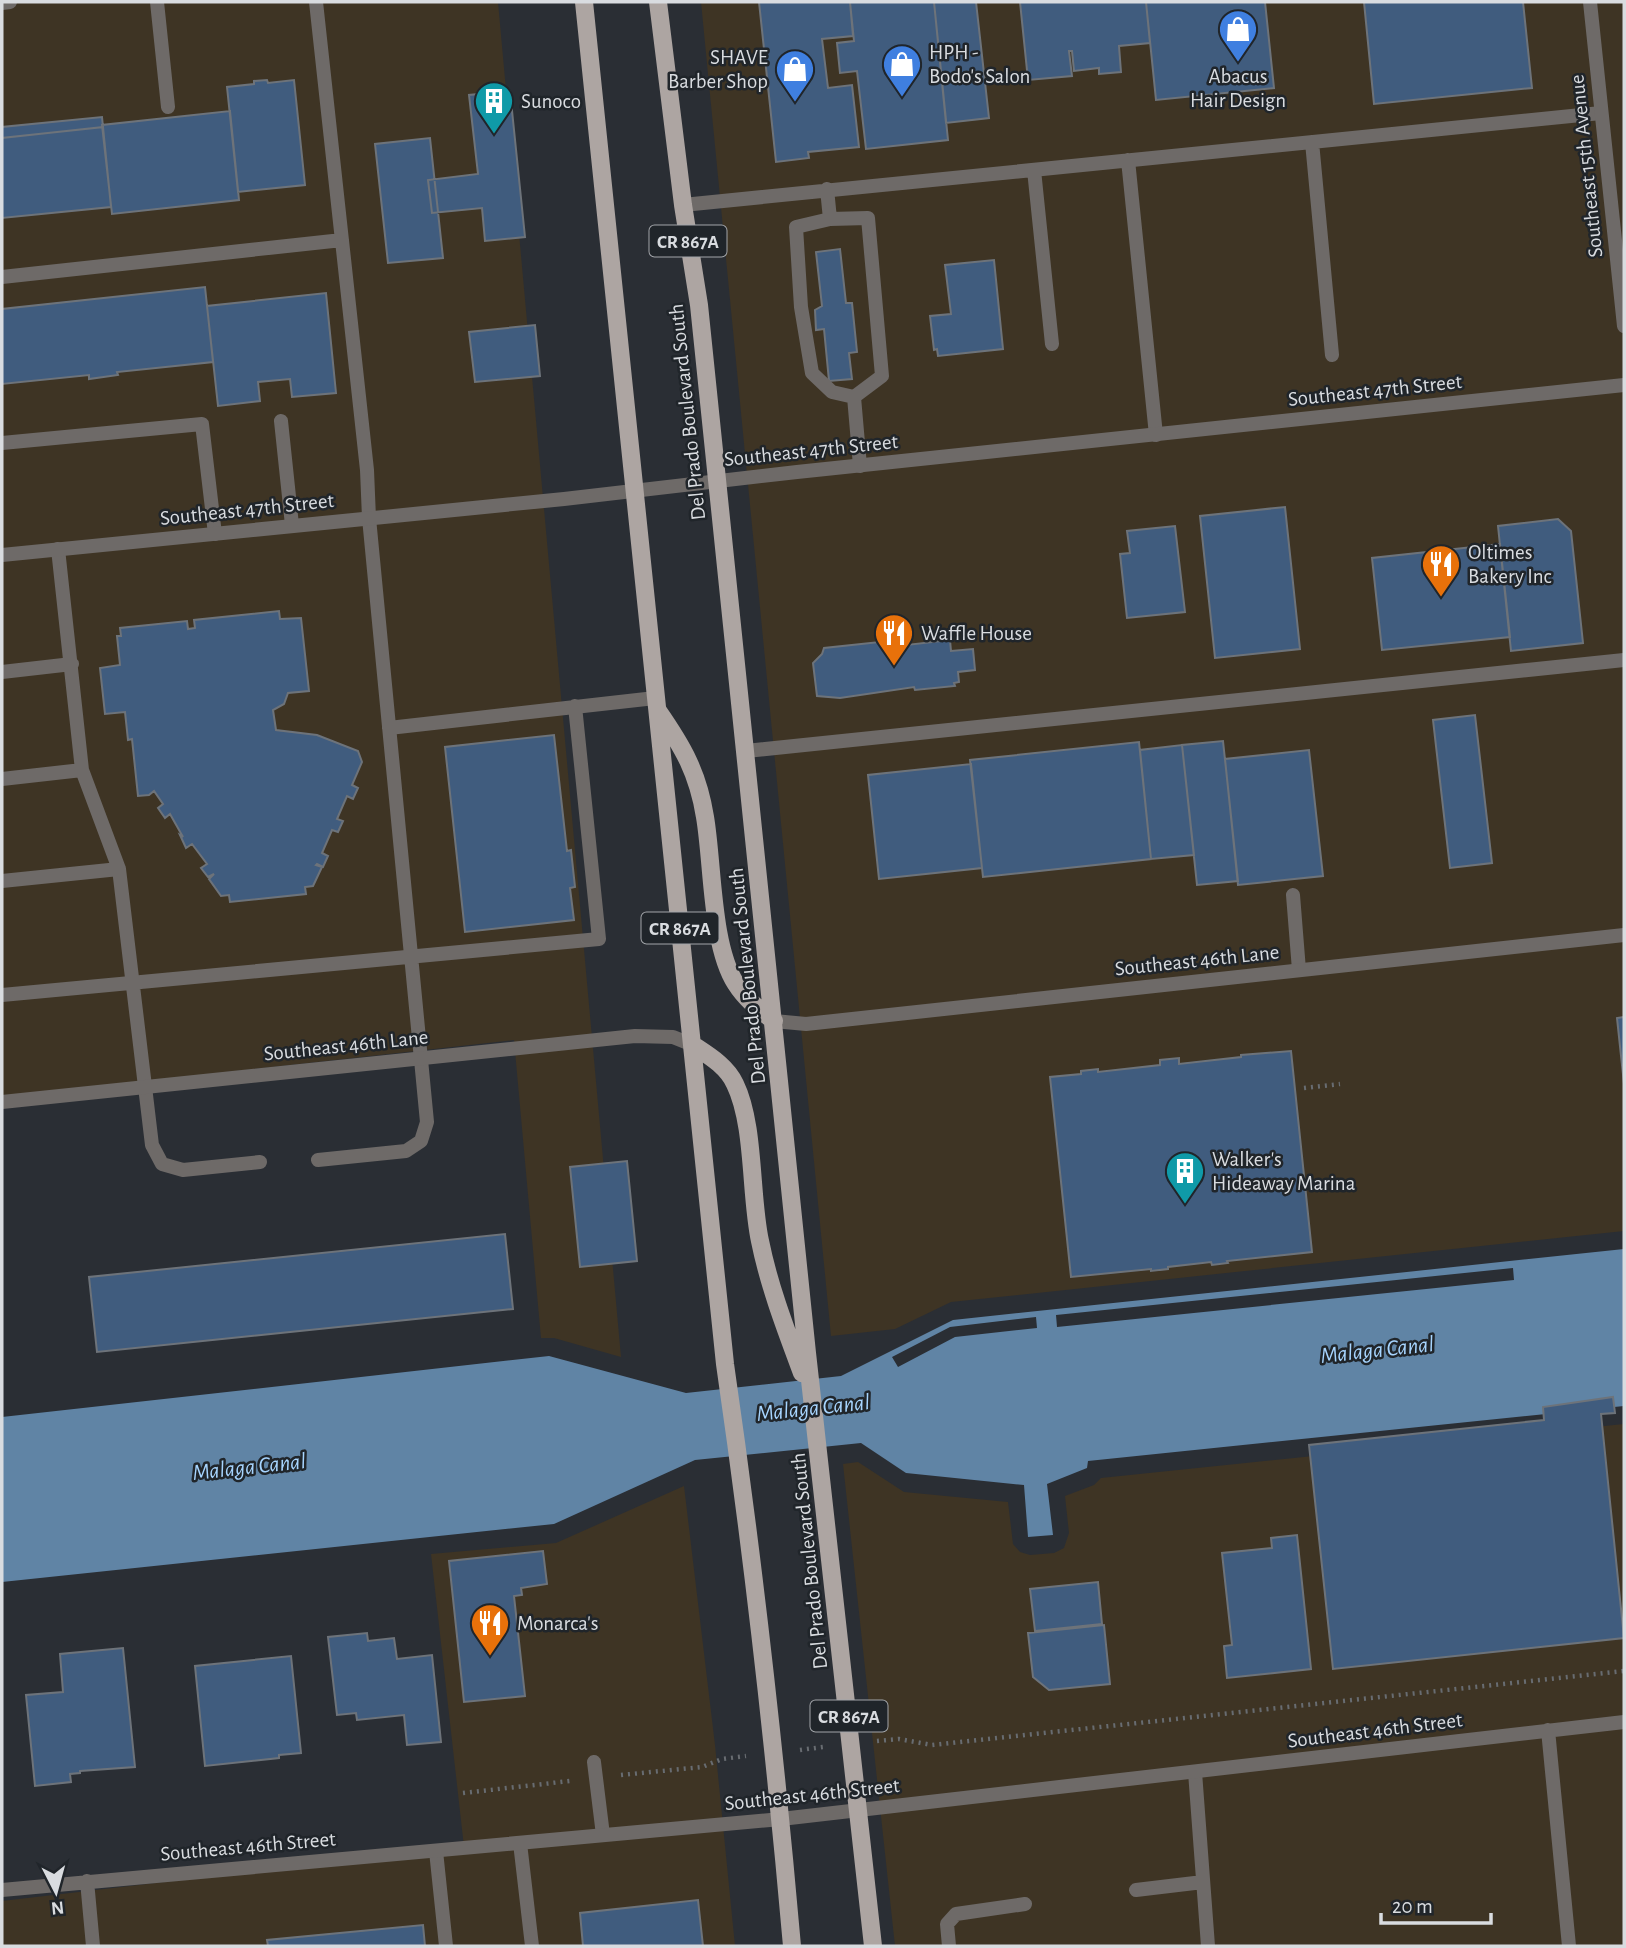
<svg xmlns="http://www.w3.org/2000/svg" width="1626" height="1948" viewBox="0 0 1626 1948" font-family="'Alegreya Sans',sans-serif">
	<rect width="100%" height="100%" fill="#2a2e34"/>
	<path fill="#3e3424" d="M2 2H498L621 1357 554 1338H541L514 1040 2 1097Z
		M701 2H1624V1231L951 1302 895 1329 831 1336Z
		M1624 1424V1946H895L843 1464 858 1462 904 1492 1008 1502 1013 1544 1020 1552 1030 1555 1054 1553 1064 1548 1069 1533 1065 1496 1094 1485 1101 1478Z
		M684 1486 715 1745 735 1946H2V1901L464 1847 431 1554 556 1543Z"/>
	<path fill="#6084a5" d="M1624 1249V1406L1088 1461 1087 1468 1047 1484 1053 1535 1028 1537 1024 1485 906 1473 861 1443 695 1460 554 1524 2 1582V1417L549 1356 686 1393 841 1376 953 1320Z"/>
	<path fill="#2a2e34" d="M1513 1268 1514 1280 1057 1327 1056 1315Z
		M1036 1317 1037 1328 955 1337 898 1367 892 1357 950 1327Z"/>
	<path fill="#405c7e" stroke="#6d737a" stroke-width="2" d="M759 2H850L853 36 822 39 828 88 852 85 859 147 808 152 809 158 776 162Z
		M850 2H934L948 140 866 149 857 71 840 73 837 43 854 41Z
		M934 2H976L989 118 946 123Z
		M1020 2H1146L1150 43 1119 46 1121 72 1099 74V68L1074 71 1072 51H1069L1072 76 1028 80Z
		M1146 2H1265L1274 88 1156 100Z
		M1364 2H1523L1532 88 1374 104Z
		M267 80 268 83 294 80 305 185 238 192 227 87 254 84V81Z
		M510 91 525 237 485 241 482 208 432 213 428 180 478 174 469 95Z
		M230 111 239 200 112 214 102 125Z
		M102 117 103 127 2 138V127Z
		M103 127 111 207 2 218V138Z
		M430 138 443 258 388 263 375 144Z
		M840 249 846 303H852L857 352 849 353 852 379 829 381 824 329 816 330 815 310 822 306 816 252Z
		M994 260 1003 349 938 356 937 349 934 350 930 316 951 314 945 265Z
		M205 287 213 362 117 372 118 375 89 379V375L2 384V309Z
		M326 293 336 393 292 397 290 379 258 382 260 401 218 406 207 306Z
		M535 325 540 376 475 382 469 332Z
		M1285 507 1300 649 1215 658 1200 516Z
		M1558 519 1571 531 1583 643 1511 651 1498 526Z
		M1175 526 1185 612 1127 618 1120 554 1130 553 1127 531Z
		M1500 544 1510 637 1382 650 1372 558Z
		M279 611 280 619 301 618 309 691 288 693 284 704 273 710 276 730 317 735 358 751 362 762 352 785 358 788 353 799 347 796 337 819 343 821 338 832 332 830 322 853 328 856 323 867 317 864 316 865 322 867 313 886 305 887 306 894 230 902 229 895 221 896 209 879 214 874 208 877 201 868 207 864 192 844 186 848 180 835 183 837 170 814 165 818 158 808 163 804 154 791 149 795 138 796 132 739 128 740 125 712 105 714 100 668 120 665 117 636H121L120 628 187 621 188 629 195 628 194 620Z
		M898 640V646L950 640 951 651 973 649 975 670 958 672 959 682 954 683 955 686 915 690 914 687 840 698 817 696 813 663 822 654 824 648Z
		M1475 715 1492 863 1450 868 1433 720Z
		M554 735 567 851 571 850 575 887 570 888 574 920 465 932 445 747Z
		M1223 741 1238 881 1197 885 1182 745Z
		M1139 742 1151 859 983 877 970 760Z
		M1182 745 1194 855 1151 859 1140 750Z
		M1309 750 1323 876 1238 885 1225 759Z
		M971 764 982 868 879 879 868 775Z
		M1624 1017V1084L1617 1018Z
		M1291 1051 1312 1252 1227 1261 1228 1263 1212 1265 1211 1262 1168 1267V1269L1151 1271V1269L1071 1277 1050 1077 1081 1074V1071L1098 1069V1072L1160 1065V1060L1179 1058V1064L1241 1057V1055Z
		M627 1161 637 1261 580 1267 570 1167Z
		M505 1234 513 1309 97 1352 89 1277Z
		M1613 1397 1615 1413 1601 1414 1624 1638 1333 1669 1309 1445 1544 1420 1543 1407Z
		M1297 1535 1311 1669 1227 1678 1224 1646 1232 1645 1222 1553 1272 1548 1271 1538Z
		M543 1551 547 1584 521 1588 522 1595 514 1596 525 1696 464 1702 449 1561Z
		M1098 1582 1102 1624 1035 1631 1030 1589Z
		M1104 1625 1110 1684 1049 1690 1033 1677 1028 1633Z
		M367 1633 368 1641 394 1638 397 1659 432 1655 441 1742 407 1745 404 1715 357 1720 356 1713 337 1715 328 1637Z
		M123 1648 135 1767 80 1771V1773L70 1774 71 1782 35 1786 26 1695 63 1692 60 1654Z
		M291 1656 301 1753 279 1755V1758L205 1766 195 1666Z
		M698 1900 703 1946H583L580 1913Z
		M423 1925 425 1946H268L267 1940Z"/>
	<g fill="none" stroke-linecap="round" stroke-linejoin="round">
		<path stroke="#686c71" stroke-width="4.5" stroke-dasharray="2 5" stroke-linecap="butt" d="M1304 1088 1340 1084
			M877 1741 899 1739 932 1745 1624 1671
			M800 1750 823 1747
			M621 1775 702 1767 722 1759 746 1756
			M463 1793 570 1781"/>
		<path stroke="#6e6a68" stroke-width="14" d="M157 2 168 107
			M316 2 367 470 369 518 427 1122 421 1141 406 1151 318 1160
			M1312 142 1332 355
			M1128 160 1156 435
			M1034 170 1052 344
			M827 189 830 219
			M683 205 1601 113
			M868 218 882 376 854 397 832 392 812 373 801 307 796 227 830 219Z
			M2 277 342 240
			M854 397 860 466
			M281 421 292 525
			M2 443 202 424 215 534
			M58 549 82 770 119 869 152 1145 162 1164 183 1170 260 1162
			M2 672 72 664
			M389 728 655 698
			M746 751 1624 660
			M2 779 82 770
			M2 881 119 869
			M1293 895 1299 970
			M2 995 599 939 575 706
			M594 1762 603 1835
			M1195 1772 1208 1946
			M520 1843 532 1946
			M436 1851 446 1946
			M1136 1890 1203 1882
			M949 1946 947 1924 956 1914 1025 1904"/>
		<path stroke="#6e6a68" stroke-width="14" d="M1590 2 1624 326
			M2 3 10 2
			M2 555 564 499 797 472 1624 385
			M774 1021 806 1024 1624 935
			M2 1102 635 1036 673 1037 693 1045
			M1548 1730 1569 1946
			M87 1881 93 1946
			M2 1890 781 1819 1624 1722"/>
		<path stroke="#ada5a2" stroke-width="18" d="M584 2 725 1364C753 1557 775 1752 792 1946
			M658 2 683 205 699 305 807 1353 873 1946
			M658 711C683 747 698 773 705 817 713 864 711 946 736 984 746 1000 760 1010 774 1021
			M693 1045C708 1055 727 1066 735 1084 755 1125 750 1195 760 1241 769 1286 786 1330 802 1373"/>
	</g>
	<defs>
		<g id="shop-pin" transform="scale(2.0125)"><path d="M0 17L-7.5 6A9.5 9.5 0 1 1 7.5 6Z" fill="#3f7fe0" stroke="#20252a"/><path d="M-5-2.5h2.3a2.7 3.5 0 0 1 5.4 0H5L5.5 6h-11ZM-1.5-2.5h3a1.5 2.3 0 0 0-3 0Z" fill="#fff"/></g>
		<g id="building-pin" transform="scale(2.0125)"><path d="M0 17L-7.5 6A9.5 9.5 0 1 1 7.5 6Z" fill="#0f9aa8" stroke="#20252a"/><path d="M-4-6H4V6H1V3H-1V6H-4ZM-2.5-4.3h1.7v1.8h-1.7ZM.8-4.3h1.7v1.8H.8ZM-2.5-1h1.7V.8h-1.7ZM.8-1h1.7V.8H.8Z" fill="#fff"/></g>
		<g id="restaurant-pin" transform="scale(2.0125)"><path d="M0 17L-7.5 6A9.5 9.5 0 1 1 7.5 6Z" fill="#e8710a" stroke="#20252a"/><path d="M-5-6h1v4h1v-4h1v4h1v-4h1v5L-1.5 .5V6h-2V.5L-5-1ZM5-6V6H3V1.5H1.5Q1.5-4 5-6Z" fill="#fff"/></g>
	</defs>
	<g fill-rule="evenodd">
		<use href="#shop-pin" x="1238" y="29"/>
		<use href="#shop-pin" x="902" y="64"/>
		<use href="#shop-pin" x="795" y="69"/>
		<use href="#building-pin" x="494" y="101"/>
		<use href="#restaurant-pin" x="1441" y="564"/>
		<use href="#restaurant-pin" x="894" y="633"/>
		<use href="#building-pin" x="1185" y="1171"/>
		<use href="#restaurant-pin" x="490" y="1623"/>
	</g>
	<g text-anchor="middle" stroke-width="5" stroke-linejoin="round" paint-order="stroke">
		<g fill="#20252a" stroke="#a2a5a9" stroke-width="2">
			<rect x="649.5" y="225.5" width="77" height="31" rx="5"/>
			<rect x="641.5" y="912.5" width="77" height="31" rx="5"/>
			<rect x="810.5" y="1700.5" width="77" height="31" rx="5"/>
		</g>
		<g font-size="19" font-weight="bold" fill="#d9dce0">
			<text x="688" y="248">CR 867A</text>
			<text x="680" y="935">CR 867A</text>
			<text x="849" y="1723">CR 867A</text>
		</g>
		<g font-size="21" fill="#d9dce0" stroke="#20252a" text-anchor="start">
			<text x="929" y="59">HPH -<tspan x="929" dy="24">Bodo's Salon</tspan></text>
			<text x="768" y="64" text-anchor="end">SHAVE<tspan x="768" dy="24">Barber Shop</tspan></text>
			<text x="1238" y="83" text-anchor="middle">Abacus<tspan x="1238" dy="24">Hair Design</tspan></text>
			<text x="521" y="108">Sunoco</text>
			<text x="1468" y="559">Oltimes<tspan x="1468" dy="24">Bakery Inc</tspan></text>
			<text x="921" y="640">Waffle House</text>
			<text x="1212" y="1166">Walker's<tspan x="1212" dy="24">Hideaway Marina</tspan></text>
			<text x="517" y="1630">Monarca's</text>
		</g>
		<g font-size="21" fill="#d9dce0" stroke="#20252a">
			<text transform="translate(1586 166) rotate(-96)" y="7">Southeast 15th Avenue</text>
			<text transform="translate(1375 390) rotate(-6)" y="7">Southeast 47th Street</text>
			<text transform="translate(687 412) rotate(-96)" y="7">Del Prado Boulevard South</text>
			<text transform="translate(811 450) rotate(-6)" y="7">Southeast 47th Street</text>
			<text transform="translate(247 509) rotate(-6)" y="7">Southeast 47th Street</text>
			<text transform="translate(1197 960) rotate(-6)" y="7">Southeast 46th Lane</text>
			<text transform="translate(747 976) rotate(-96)" y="7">Del Prado Boulevard South</text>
			<text transform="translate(346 1045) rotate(-6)" y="7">Southeast 46th Lane</text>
			<text transform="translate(809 1561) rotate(-96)" y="7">Del Prado Boulevard South</text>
			<text transform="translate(1375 1730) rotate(-7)" y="7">Southeast 46th Street</text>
			<text transform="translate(812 1794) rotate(-6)" y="7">Southeast 46th Street</text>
			<text transform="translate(248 1846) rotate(-5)" y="7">Southeast 46th Street</text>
		</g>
		<g font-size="23" font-style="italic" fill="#a7d5ff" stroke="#20252a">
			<text transform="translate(1377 1349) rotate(-6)" y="8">Malaga Canal</text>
			<text transform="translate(813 1407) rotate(-6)" y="8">Malaga Canal</text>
			<text transform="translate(249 1466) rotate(-6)" y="8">Malaga Canal</text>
		</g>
	</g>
	<rect width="1626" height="1948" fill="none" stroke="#d9dce0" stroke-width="7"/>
	<g transform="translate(56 1892) rotate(174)" stroke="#20252a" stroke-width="5" paint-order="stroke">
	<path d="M0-5L12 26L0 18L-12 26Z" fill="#d9dce0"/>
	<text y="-10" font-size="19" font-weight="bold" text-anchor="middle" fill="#d9dce0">N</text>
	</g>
	<path d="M1381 1913v10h110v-10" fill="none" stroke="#d9dce0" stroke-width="3.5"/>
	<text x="1392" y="1913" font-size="21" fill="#d9dce0" stroke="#20252a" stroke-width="5" paint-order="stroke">20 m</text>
</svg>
